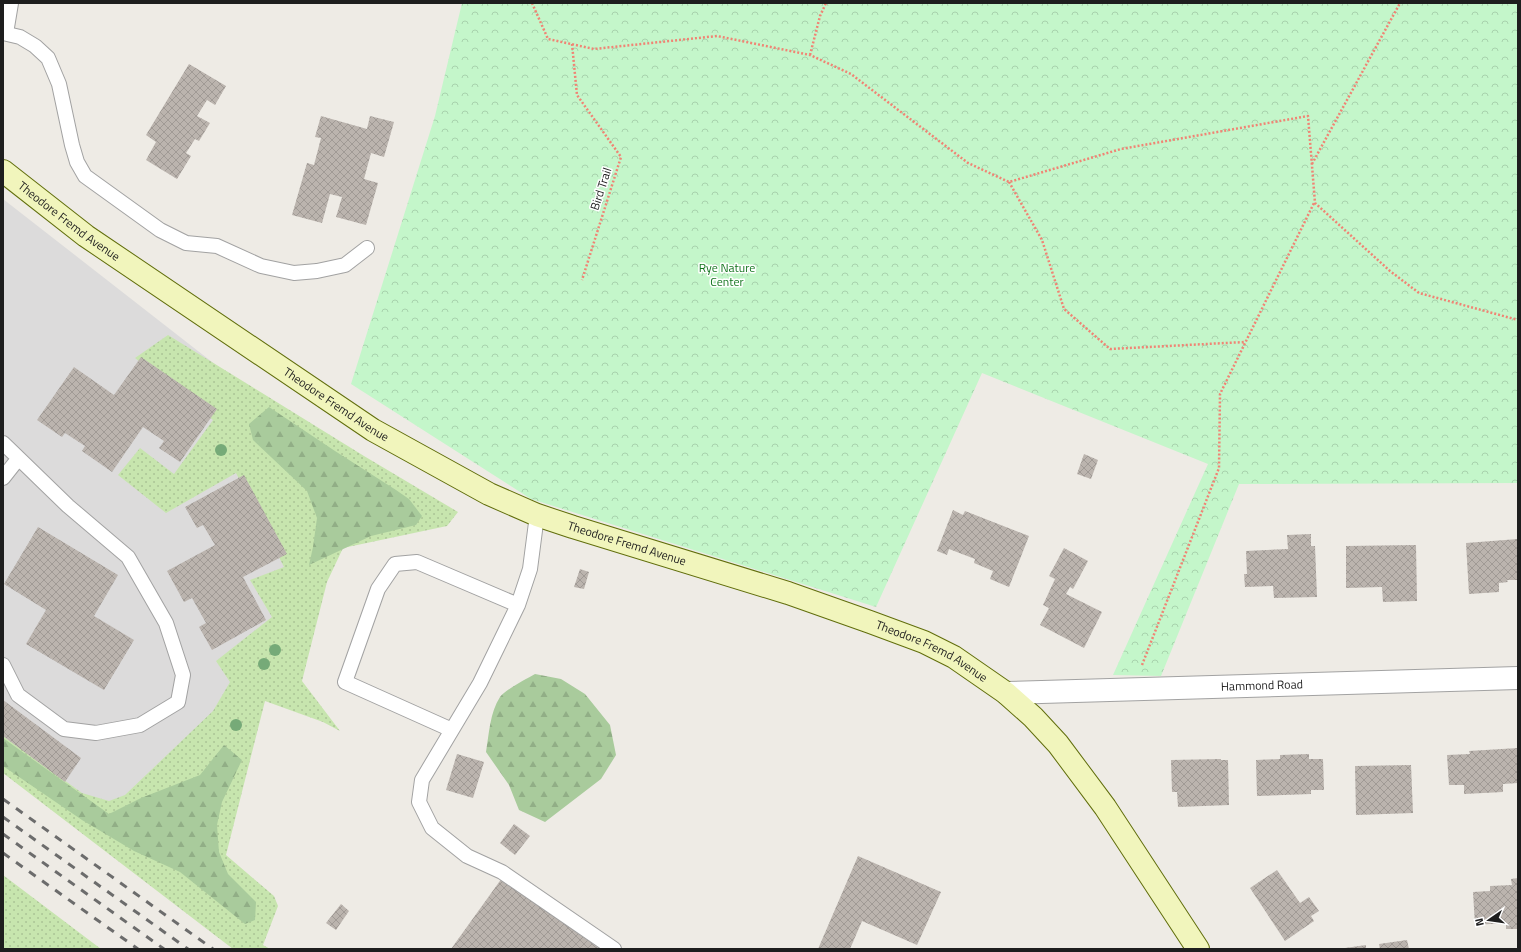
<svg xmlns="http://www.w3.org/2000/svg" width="1521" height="952" viewBox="0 0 1521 952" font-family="'Titillium Web',sans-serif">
	<defs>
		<pattern id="grass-dots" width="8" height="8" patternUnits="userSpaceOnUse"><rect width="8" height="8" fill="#c7e5ae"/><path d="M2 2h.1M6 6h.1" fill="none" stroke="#aac495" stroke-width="1.8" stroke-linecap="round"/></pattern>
		<pattern id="forest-firs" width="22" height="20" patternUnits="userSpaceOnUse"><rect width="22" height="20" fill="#a9cb9c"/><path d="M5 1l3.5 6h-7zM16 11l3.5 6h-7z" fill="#91ae86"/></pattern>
		<pattern id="park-crowns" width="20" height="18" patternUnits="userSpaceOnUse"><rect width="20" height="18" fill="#c4f6ca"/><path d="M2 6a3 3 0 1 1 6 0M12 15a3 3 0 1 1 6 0" fill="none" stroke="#a8d2ad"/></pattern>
		<pattern id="building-cross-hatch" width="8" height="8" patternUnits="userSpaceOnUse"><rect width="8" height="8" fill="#bbb4ae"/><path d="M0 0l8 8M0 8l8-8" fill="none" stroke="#a09a95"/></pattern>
	</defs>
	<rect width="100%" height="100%" fill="#eeebe5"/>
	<path fill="#dcdbdb" d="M3 199 370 485 135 847 3 750Z"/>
	<path fill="url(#grass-dots)" d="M168 335 364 456 458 512 447 526 343 548 327 582 302 681 340 731 323 722 265 701 226 855 274 896 278 906 263 945 270 949H233L3 773V736L82 793 109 801 125 795 213 711 230 682 216 661 272 617 250 580 284 567 236 473 166 513 118 475 140 448 174 474 213 420 135 358Z
		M3 875 101 949H3Z"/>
	<path fill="url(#forest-firs)" d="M269 407 335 451 396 490 409 499 422 516 416 525 371 536 309 565 313 547 317 518 307 491 253 440 249 424Z
		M535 674 561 679 585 694 610 725 616 755 601 779 545 822 519 810 509 785 486 752C489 734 490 712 500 697 505 690 526 679 535 674Z
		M3 738 109 814 141 798 200 775 224 745 242 760 222 802 217 825 219 852 228 874 256 902 255 920 245 924 180 872 134 851 82 820 3 766Z"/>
	<path fill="url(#park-crowns)" d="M462 3H1518V483L1239 484 1161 676 1113 675 1208 464 982 373 876 607 531 499 351 384 435 116Z"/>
	<path fill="url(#building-cross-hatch)" d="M189 64 226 86 215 105 207 100 197 116 210 123 199 141 195 139 186 153 191 156 177 179 146 160 156 142 146 135Z
		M321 116 367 129 370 116 394 122 384 157 371 153 364 179 378 183 366 225 336 217 342 197 330 194 322 223 292 215 307 163 314 165 321 138 315 137Z
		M141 357 217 409 180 462 159 448 164 441 143 427 112 472 82 451 85 446 65 433 62 437 37 420 74 367 114 395Z
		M1084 454 1098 460 1091 479 1077 474Z
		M244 475 287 554 243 577 266 620 212 650 199 627 206 623 192 598 184 602 167 571 215 545 203 525 197 528 185 507Z
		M953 510 963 515 965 511 1029 536 1009 587 990 579 993 571 974 563 975 559 949 549 947 555 937 551Z
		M38 527 118 575 94 616 134 640 104 690 26 644 46 610 4 584Z
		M1311 534V546H1315L1317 597 1274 598 1273 586 1245 587 1244 574H1247L1246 551 1288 549 1287 535Z
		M1518 539V580H1507L1508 582 1499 583V592L1469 594 1466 543Z
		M1416 545 1417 601 1383 602 1382 587 1346 588V546Z
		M1064 548 1088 561 1073 589 1070 587 1066 594 1102 612 1084 648 1040 625 1049 608 1043 605 1055 579 1049 576Z
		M580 569 589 572 584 589 574 587Z
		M3 700 81 758 65 782 3 736Z
		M1518 748V783L1503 784V792L1464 794V785H1449L1447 755 1470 754 1469 751Z
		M457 754 484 762 473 798 446 790Z
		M1309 754V759H1323L1324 790H1311V794L1257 796 1256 760 1280 759V755Z
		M1221 759V760H1228L1229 805 1178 807 1177 792H1172L1171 760Z
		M1411 765 1413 813 1356 815 1355 766Z
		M514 824 530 836 515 855 500 843Z
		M858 856 941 892 917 945 862 921 850 949H818Z
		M1277 870 1300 903 1309 897 1319 911 1311 916 1314 921 1285 941 1250 888Z
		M502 878 600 949H451Z
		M1518 878V929H1506V923L1475 925 1473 892 1490 891V886L1512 885 1511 879Z
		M341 904 349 911 336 930 326 923Z
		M1407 940 1409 949H1380L1379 944Z
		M1366 945V949H1345V948Z"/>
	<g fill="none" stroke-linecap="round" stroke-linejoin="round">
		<g stroke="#a2a2a2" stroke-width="16">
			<path id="lane" d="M3 33 20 37 35 46 48 58 59 84 72 145 77 162 85 176 160 230 186 243 217 246 261 266 294 273 317 271 345 265 367 248
				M3 443 68 506 128 557 166 623 183 675 178 702 140 725 96 733 64 729 18 695 3 665
				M3 478 18 459
				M537 515 530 569 518 605 480 683 422 780 419 802 432 828 467 856 502 872 614 949
				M452 730 345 682 378 589 395 564 417 562 518 605"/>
		</g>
		<g stroke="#a2a2a2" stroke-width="24">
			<g id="street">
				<path d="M3 27 7 3"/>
				<path id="s1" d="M1006 693 1518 678"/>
			</g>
		</g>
		<g stroke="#616e0c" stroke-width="24">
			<g id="secondary">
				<path id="s2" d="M3 171 86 236 373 430 489 494 537 515 573 527 788 593 870 622 924 642 954 657 1006 693 1033 717 1058 744 1105 807 1198 949"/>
			</g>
		</g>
		<path stroke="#f08474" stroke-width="2.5" stroke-dasharray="2 2" stroke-linecap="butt" d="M532 3 548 39 594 49 717 36 810 55 851 74 968 163 1009 182 1121 149 1308 116 1315 203 1390 271 1419 293 1518 320
			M572 44 577 95 621 157 582 280
			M810 55 820 16 826 3
			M1312 164 1400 3
			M1009 182 1042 240 1064 309 1110 349 1245 342
			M1142 665 1219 468 1220 394 1314 203"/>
		<use href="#lane" stroke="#fff" stroke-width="14"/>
		<use href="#street" stroke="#fff" stroke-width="22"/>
		<use href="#secondary" stroke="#f1f5bc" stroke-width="22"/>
		<path stroke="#6c6c6c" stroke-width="3" stroke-dasharray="8 8" stroke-linecap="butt" d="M3 799 213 949
			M3 817 188 949
			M3 834 164 949
			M3 853 138 949"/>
	</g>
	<g fill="#76aa78">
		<circle cx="221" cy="450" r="6"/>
		<circle cx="275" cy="650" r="6"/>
		<circle cx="264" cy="664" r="6"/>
		<circle cx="236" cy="725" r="6"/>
	</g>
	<g text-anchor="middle" stroke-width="3" stroke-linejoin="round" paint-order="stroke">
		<g font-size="12" fill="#1e1e1e" stroke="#fff">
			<text transform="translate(601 189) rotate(-72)" y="4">Bird Trail</text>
			<text dy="4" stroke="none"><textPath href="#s2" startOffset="83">Theodore Fremd Avenue</textPath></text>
			<text dy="4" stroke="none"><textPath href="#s2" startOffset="407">Theodore Fremd Avenue</textPath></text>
			<text dy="4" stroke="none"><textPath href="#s2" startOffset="731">Theodore Fremd Avenue</textPath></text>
			<text dy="4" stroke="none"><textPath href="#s2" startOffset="1055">Theodore Fremd Avenue</textPath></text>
			<text dy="4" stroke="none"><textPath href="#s1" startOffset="256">Hammond Road</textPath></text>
		</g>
		<g font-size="12" fill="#13751e" stroke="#fff">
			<text x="727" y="272">Rye Nature<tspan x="727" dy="14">Center</tspan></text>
		</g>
	</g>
	<rect width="1521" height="952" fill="none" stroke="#1e1e1e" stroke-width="8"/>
	<g transform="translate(1489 920) rotate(257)" stroke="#ffffff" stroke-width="3" paint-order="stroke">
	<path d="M0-3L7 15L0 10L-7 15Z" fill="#1e1e1e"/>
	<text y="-6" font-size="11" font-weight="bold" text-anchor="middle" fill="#1e1e1e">N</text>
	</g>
</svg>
